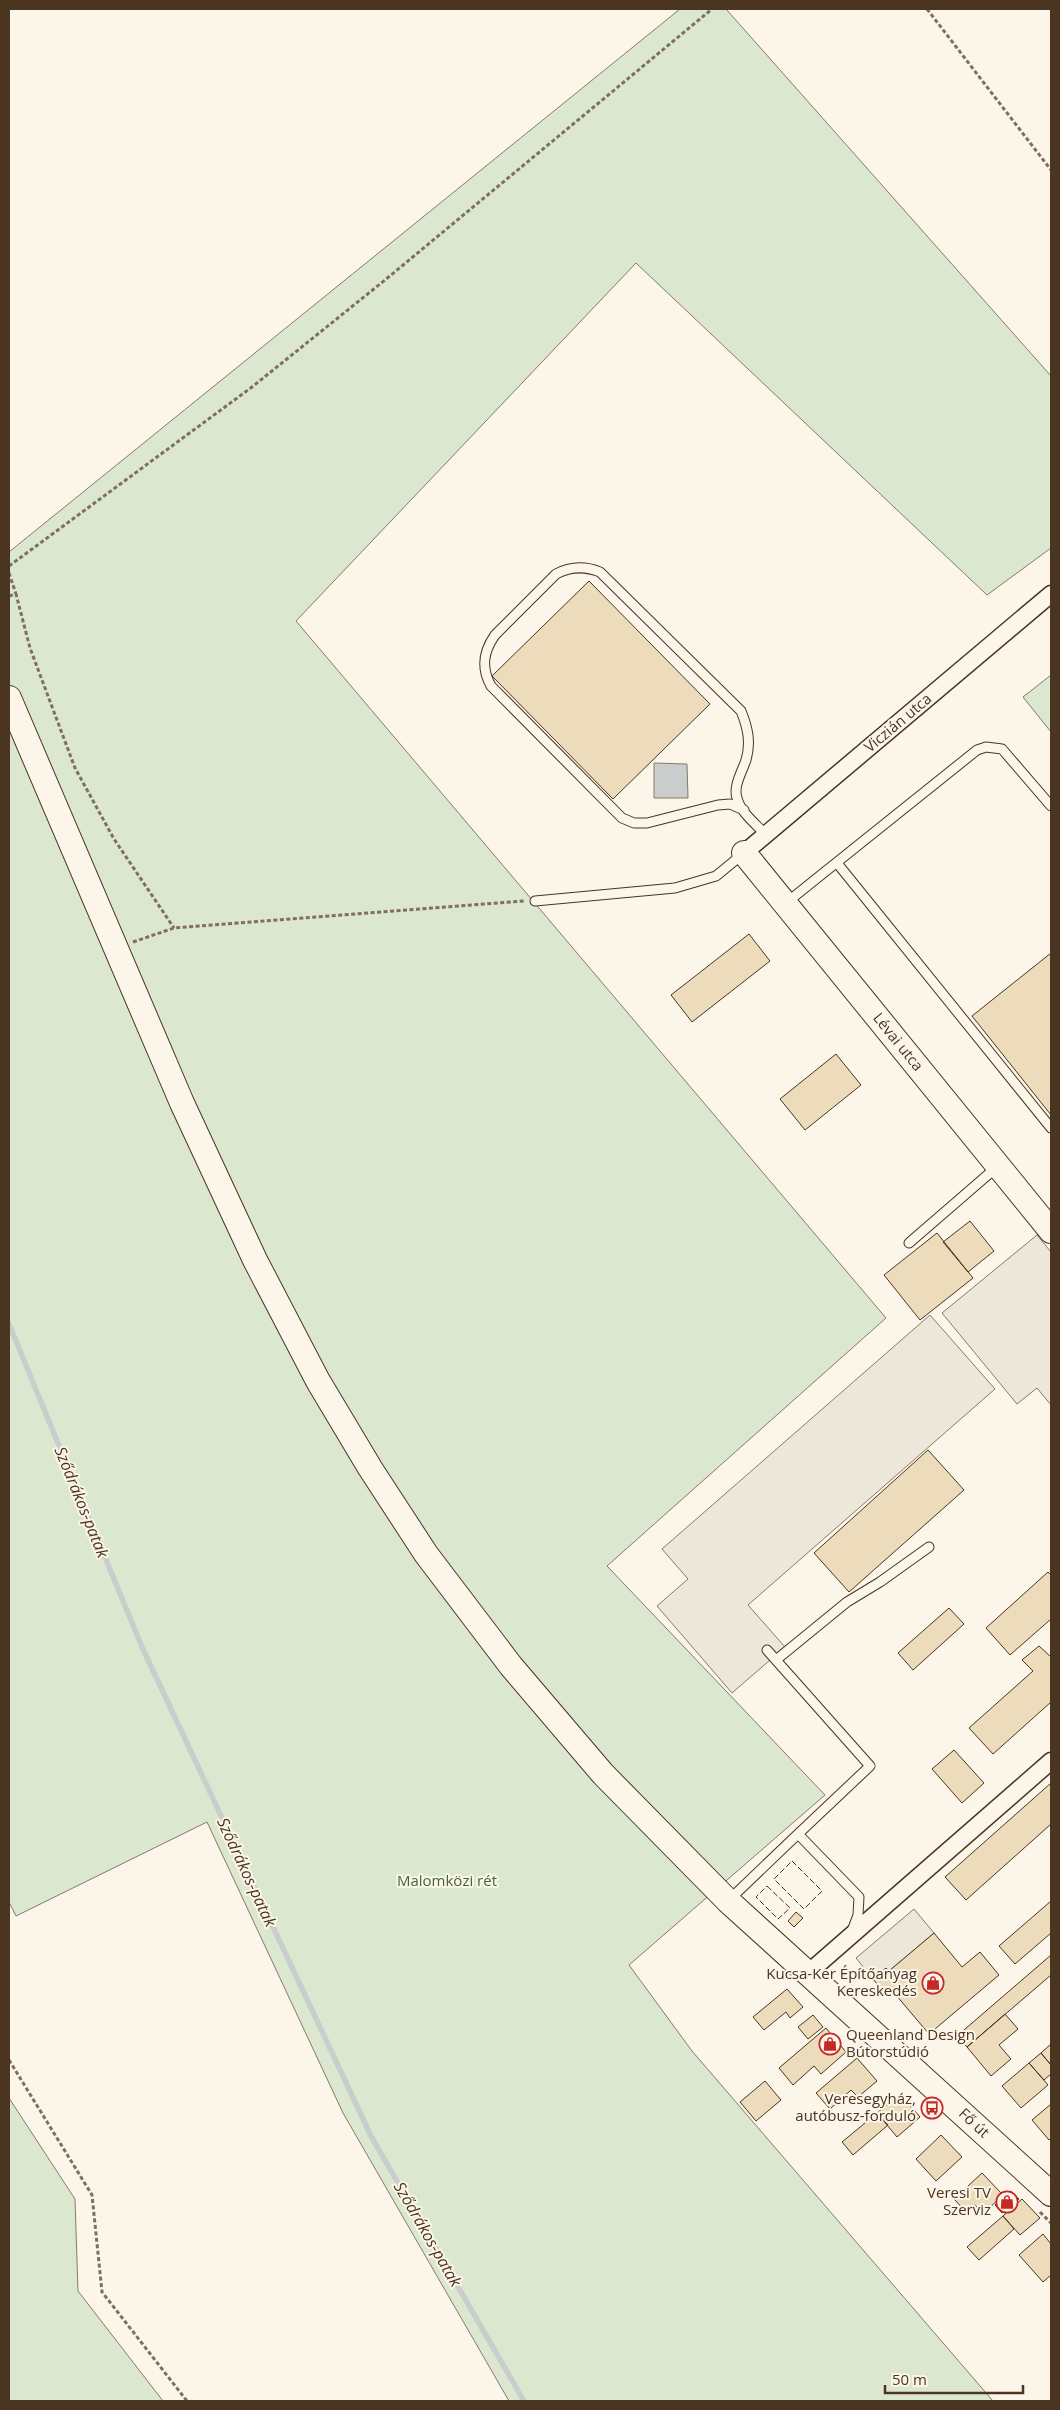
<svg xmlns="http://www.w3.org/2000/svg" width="1060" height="2410" viewBox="0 0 1060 2410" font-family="'Open Sans',sans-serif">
	<rect width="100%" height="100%" fill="#fbf6e9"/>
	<path fill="#dce7d0" stroke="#887966" d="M680 9H726L1051 376V548L987 595 636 263 296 621 886 1318 607 1566 825 1795 629 1965 692 2051 993 2401H509L343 2113 207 1822 16 1916 9 1902V552Z
		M1051 675V732L1023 697Z
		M9 2098 75 2199 78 2291 163 2401H9Z"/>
	<path fill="#ede7d9" stroke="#887966" d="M1037 1235 1051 1252V1405L1037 1388 1017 1404 942 1313Z
		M930 1315 995 1389 748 1605 785 1647 732 1693 657 1606 688 1579 662 1549Z
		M914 1909 934 1933 889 1971 886 1968 873 1979 856 1958Z"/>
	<path fill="#c9cecd" stroke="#887966" d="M654 763 687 764 688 798H654Z"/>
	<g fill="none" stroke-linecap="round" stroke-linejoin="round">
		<path stroke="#c9cecd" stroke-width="5.5" d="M9 1324 142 1647 371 2136 524 2401"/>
	</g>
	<path fill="#ecdcbc" stroke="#4a3520" d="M589 581 710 704 613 799 492 676Z
		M749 934 770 961 692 1022 671 995Z
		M1051 953V1115L972 1016Z
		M836 1054 861 1085 805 1130 780 1099Z
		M970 1221 994 1251 968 1272 943 1242Z
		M937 1233 973 1278 920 1320 884 1275Z
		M928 1450 964 1490 849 1592 814 1553Z
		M1048 1572 1051 1575V1619L1010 1655 986 1628Z
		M949 1608 964 1624 913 1670 898 1653Z
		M1039 1646 1051 1657V1702L993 1754 969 1728 1033 1671 1022 1660Z
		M954 1750 984 1783 962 1803 932 1769Z
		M1051 1783V1824L966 1900 945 1877Z
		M1051 1901V1933L1015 1964 999 1946Z
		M796 1912 803 1918 794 1927 788 1921Z
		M934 1933 962 1967 980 1952 999 1975 929 2034 890 1988 884 1993 873 1979 886 1968 889 1971Z
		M1051 1955V1975L967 2047 957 2036Z
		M787 1989 803 2007 790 2018 786 2012 764 2030 753 2017Z
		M1005 2014 1018 2029 999 2045 1011 2059 991 2076 967 2047Z
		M813 2015 823 2027 808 2039 798 2027Z
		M826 2028 846 2052 821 2074 814 2066 793 2085 779 2068Z
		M1051 2044V2065L1041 2053Z
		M1041 2053 1051 2065V2074L1044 2080 1029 2063Z
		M857 2058 877 2081 858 2097 851 2090 830 2109 816 2093Z
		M1029 2063 1048 2085 1021 2108 1002 2086Z
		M765 2081 781 2100 756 2121 740 2102Z
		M900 2094 920 2117 897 2137 877 2113Z
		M1051 2104V2138L1049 2140 1032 2120Z
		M877 2113 888 2125 853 2155 842 2142Z
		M941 2135 962 2157 936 2181 916 2159Z
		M982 2173 1003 2195 983 2214 975 2205 966 2212 954 2199Z
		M1011 2191 1019 2199 1002 2213 995 2205Z
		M1022 2199 1040 2218 1020 2235 1003 2216Z
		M1003 2216 1014 2229 979 2260 967 2247Z
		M1043 2234 1051 2244V2275L1043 2282 1019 2255Z"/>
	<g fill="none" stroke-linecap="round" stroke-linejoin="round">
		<g stroke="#4a3520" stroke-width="11">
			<path id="lane" d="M744 810 730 804 718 805 647 823H634L622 818 491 686C481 668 483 652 495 635L556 574C571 566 585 566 600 572L741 711C748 728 751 743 746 760 742 772 733 786 737 798 740 812 757 825 766 835
				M837 863 1051 1128
				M535 901 675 888 716 876 744 853
				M786 903 977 750 986 747 1002 749 1051 806
				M909 1243 998 1166
				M767 1650 870 1766 798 1834
				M776 1660 847 1602 880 1582 929 1547
				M728 1901 798 1834 859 1897 858 1915 852 1931"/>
		</g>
		<g stroke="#4a3520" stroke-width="19">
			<path id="street" d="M744 853 1051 594
				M807 1974 1051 1761"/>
		</g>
		<g stroke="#4a3520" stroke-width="26">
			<path id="secondary" d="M9 698 182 1103 255 1260 318 1381 370 1468 426 1554 511 1666 603 1774 728 1901 1051 2194
				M744 853 1051 1231"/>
		</g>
		<path stroke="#7f6f5c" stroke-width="3" stroke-dasharray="4 2.5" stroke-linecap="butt" d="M927 9 1051 170
			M9 566 252 387 385 280 712 9
			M9 573 16 594
			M9 596 16 594 30 648 75 768 114 839 174 928
			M133 942 174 928 524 901
			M9 2060 92 2195 102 2292 187 2401
			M1040 2212 1051 2223"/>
		<use href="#lane" stroke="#fbf6e9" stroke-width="9"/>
		<use href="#street" stroke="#fbf6e9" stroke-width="16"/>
		<use href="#secondary" stroke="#fbf6e9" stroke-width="24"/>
		<path stroke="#4a3520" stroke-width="1" stroke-dasharray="6 2.5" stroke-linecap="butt" d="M792 1861 822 1891 804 1909 774 1879Z
			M767 1886 790 1908 778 1919 756 1897Z"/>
	</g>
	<defs>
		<g id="shop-ring" transform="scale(1.125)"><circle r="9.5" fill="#fbf6e9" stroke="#c62828" stroke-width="1.5"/><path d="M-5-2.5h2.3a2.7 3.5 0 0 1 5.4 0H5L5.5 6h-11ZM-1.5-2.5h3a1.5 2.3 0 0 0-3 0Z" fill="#c62828"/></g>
		<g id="bus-ring" transform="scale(1.125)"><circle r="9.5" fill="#fbf6e9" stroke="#c62828" stroke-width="1.5"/><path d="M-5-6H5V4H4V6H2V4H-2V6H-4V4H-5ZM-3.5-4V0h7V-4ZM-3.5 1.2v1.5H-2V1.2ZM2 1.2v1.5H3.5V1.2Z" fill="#c62828"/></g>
	</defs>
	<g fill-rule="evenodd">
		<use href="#shop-ring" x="933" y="1983"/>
		<use href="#shop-ring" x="830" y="2044"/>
		<use href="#bus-ring" x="932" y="2108"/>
		<use href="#shop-ring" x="1007" y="2202"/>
	</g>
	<g text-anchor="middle" stroke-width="4" stroke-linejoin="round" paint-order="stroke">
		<g font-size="15" fill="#4a3520" stroke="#fbf6e9">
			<text transform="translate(898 723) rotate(-40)" y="5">Viczián utca</text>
			<text transform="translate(898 1042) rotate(51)" y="5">Lévai utca</text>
			<text transform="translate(974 2123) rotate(43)" y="5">Fő út</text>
		</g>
		<g font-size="15" fill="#436837" stroke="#fbf6e9">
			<text x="447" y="1886">Malomközi rét</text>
		</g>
		<g font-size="15" fill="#4a3520" stroke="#fbf6e9" text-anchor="end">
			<text x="917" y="1979">Kucsa-Ker Építőanyag<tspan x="917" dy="17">Kereskedés</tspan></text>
			<text x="846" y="2040" text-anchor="start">Queenland Design<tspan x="846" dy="17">Bútorstúdió</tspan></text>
			<text x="916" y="2104">Veresegyház,<tspan x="916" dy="17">autóbusz-forduló</tspan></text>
			<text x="991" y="2198">Veresi TV<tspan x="991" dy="17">Szerviz</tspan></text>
		</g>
		<g font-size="16" font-style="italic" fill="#4a3520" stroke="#fbf6e9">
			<text transform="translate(82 1502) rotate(68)" y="6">Sződrákos-patak</text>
			<text transform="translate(247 1872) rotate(65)" y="6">Sződrákos-patak</text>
			<text transform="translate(428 2234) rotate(60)" y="6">Sződrákos-patak</text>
		</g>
	</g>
	<rect width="1060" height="2410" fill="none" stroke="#4a3520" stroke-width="20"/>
	<path d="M885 2385v8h138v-8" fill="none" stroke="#4a3520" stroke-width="2.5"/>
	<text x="892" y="2385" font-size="15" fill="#4a3520" stroke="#fbf6e9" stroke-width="4" paint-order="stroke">50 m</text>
</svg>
